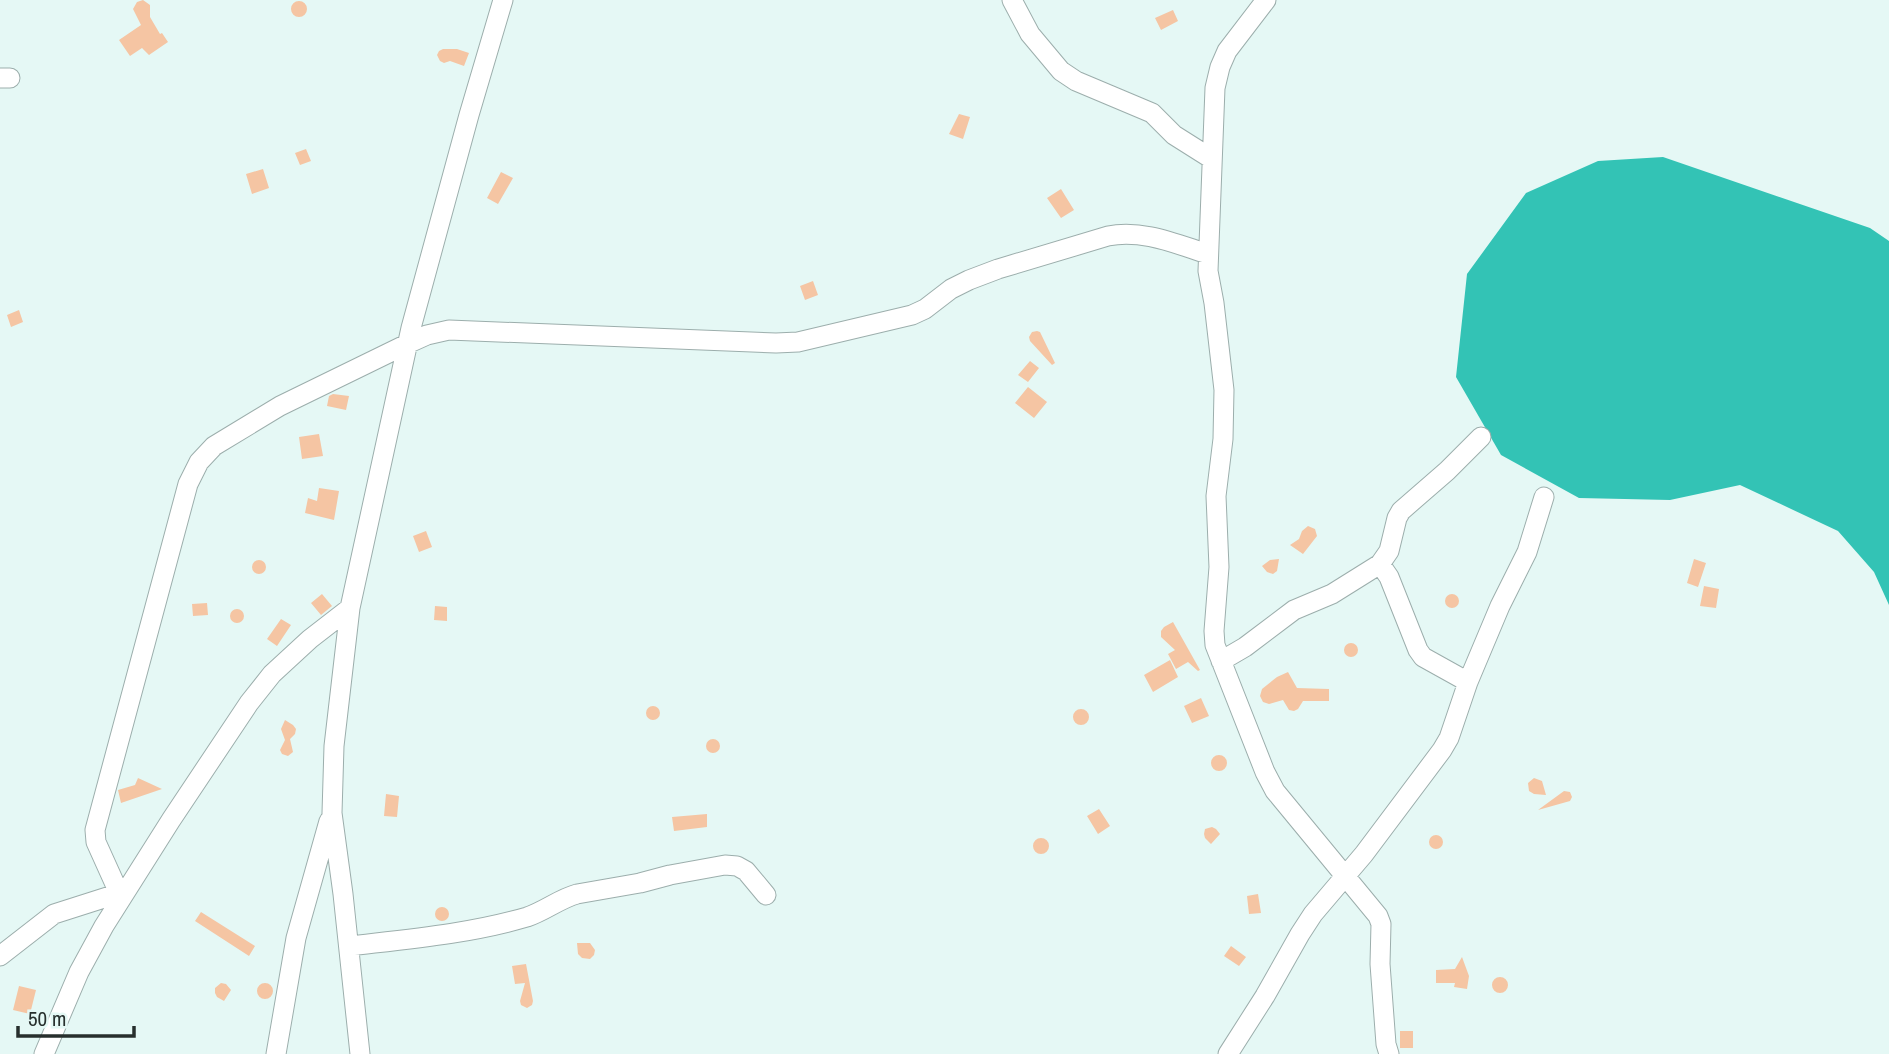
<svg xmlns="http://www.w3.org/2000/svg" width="1889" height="1054" viewBox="0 0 1889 1054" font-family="'Archivo Narrow',sans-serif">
	<rect width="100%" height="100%" fill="#e5f8f5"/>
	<path fill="#33c3b5" d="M1663 157 1870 228 1889 241V605L1874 572 1838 531 1740 485 1670 500 1579 498 1501 455 1456 377 1467 274 1526 193 1598 161Z"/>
	<path fill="#f5c5a3" d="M143 0 150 5V17L160 34 162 33 168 42 149 55 142 48 130 56 119 40 141 25 133 9 137 2Z
		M291 9a8 8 0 1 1 16 0a8 8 0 1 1-16 0Z
		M1173 10 1178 21 1161 30 1155 18Z
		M443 49H457L469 53 464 66 450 61 444 63 440 61 437 55 439 51Z
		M959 114 970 117 963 139 949 134Z
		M306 149 311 161 300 165 295 153Z
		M263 169 269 188 252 194 246 174Z
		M501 172 513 178 498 204 487 198Z
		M1061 189 1074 210 1061 218 1047 198Z
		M813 281 818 295 805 300 800 286Z
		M19 310 23 322 11 327 7 315Z
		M1037 331 1040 332 1055 363 1052 365 1030 341 1029 337 1032 332Z
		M1030 361 1039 368 1028 382 1018 375Z
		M1028 387 1047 402 1034 418 1015 403Z
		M333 394 349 396 346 410 327 406 329 396Z
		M319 434 323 456 302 459 299 437Z
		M319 488 339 491 334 520 305 513 308 498 317 501Z
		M1308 526 1315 529 1317 536 1303 554 1290 545 1299 539 1302 531Z
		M426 531 432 547 419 552 413 536Z
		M1279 559 1277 571 1273 574 1267 572 1262 566 1270 560Z
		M1694 559 1706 563 1698 587 1687 583Z
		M252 567a7 7 0 1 1 14 0a7 7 0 1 1-14 0Z
		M1704 586 1719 589 1716 608 1700 606Z
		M1445 601a7 7 0 1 1 14 0a7 7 0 1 1-14 0Z
		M322 594 332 606 321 615 311 603Z
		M207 603 208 615 193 616 192 604Z
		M435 606 447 607V621L434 620Z
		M230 616a7 7 0 1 1 14 0a7 7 0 1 1-14 0Z
		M281 619 291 625 277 646 267 639Z
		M1173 622 1200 670 1198 671 1188 662 1176 669 1168 654 1175 650 1161 637V631L1164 627Z
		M1344 650a7 7 0 1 1 14 0a7 7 0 1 1-14 0Z
		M1170 660 1178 677 1153 692 1144 675Z
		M1288 672 1297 688 1329 689V701H1303L1298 709 1294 711 1289 710 1283 700 1269 704 1263 702 1260 696 1262 689 1277 677Z
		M1201 698 1209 716 1192 723 1184 706Z
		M646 713a7 7 0 1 1 14 0a7 7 0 1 1-14 0Z
		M1073 717a8 8 0 1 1 16 0a8 8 0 1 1-16 0Z
		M285 720 293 725 296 729 295 734 290 739 293 752 288 756 282 754 280 750 285 740 281 729Z
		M706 746a7 7 0 1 1 14 0a7 7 0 1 1-14 0Z
		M1211 763a8 8 0 1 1 16 0a8 8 0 1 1-16 0Z
		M138 778 162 789 121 803 118 790 135 785Z
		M1534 778 1542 781 1546 795 1534 794 1529 791 1528 783Z
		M1564 791 1570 792 1572 797 1570 801 1538 810Z
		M386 794 399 796 397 817 384 816Z
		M1099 809 1110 826 1098 834 1087 816Z
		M707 814V827L674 831 672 817Z
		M1212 827 1216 829 1220 834 1211 844 1205 838 1204 834 1205 829Z
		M1429 842a7 7 0 1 1 14 0a7 7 0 1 1-14 0Z
		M1033 846a8 8 0 1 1 16 0a8 8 0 1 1-16 0Z
		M1258 894 1261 913 1249 914 1247 896Z
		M435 914a7 7 0 1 1 14 0a7 7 0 1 1-14 0Z
		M201 912 255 946 249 956 195 921Z
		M577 943H590L595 950 594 955 590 959 582 958 578 954Z
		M1231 946 1246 957 1239 966 1224 956Z
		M1462 957 1469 976 1467 989 1454 987 1455 983H1436V970L1455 969Z
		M526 964 533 1001 532 1005 527 1008 521 1005 520 1001 525 983 515 984 512 966Z
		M1492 985a8 8 0 1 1 16 0a8 8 0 1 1-16 0Z
		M221 983 226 984 231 990 224 1001 217 997 215 993V988Z
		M257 991a8 8 0 1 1 16 0a8 8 0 1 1-16 0Z
		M19 986 36 990 30 1014 13 1010Z
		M1400 1031H1413V1048H1400Z"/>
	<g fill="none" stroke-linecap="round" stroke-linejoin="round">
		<g stroke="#9caeac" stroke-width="21">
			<path id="minor" d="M1012 0 1030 34 1061 71 1076 81 1152 113 1174 135 1212 159
				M1266 0 1227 51 1220 67 1215 88 1208 271 1214 303 1224 390 1223 439 1216 496 1219 567 1214 631 1215 645 1265 772 1275 791 1378 916 1381 924 1380 964 1386 1044 1389 1054
				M0 78H10
				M1380 564 1389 577 1418 650 1423 657 1468 682
				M1221 661 1245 647 1294 610 1332 594 1380 564 1389 551 1397 518 1401 511 1447 471 1481 437
				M119 893 96 842 95 830 188 484 199 462 214 446 280 406 407 344 427 335 449 330 776 343 798 342 912 315 925 309 951 289 969 280 998 269 1108 236C1142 229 1176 244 1208 254
				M349 946C409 939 469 934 527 917 545 911 559 899 577 894L640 883 670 875 725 865 737 866 746 871 766 895
				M0 956 54 914 126 891
				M44 1054 79 972 104 926 171 820 249 703 272 674 310 639 350 608
				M276 1054 296 938 329 821
				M360 1054 343 894 332 813 334 746 350 608 411 328 469 115 503 0
				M1228 1054 1265 996 1300 934 1313 914 1364 854 1442 750 1449 738 1468 682 1500 606 1527 552 1544 497"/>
		</g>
		<use href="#minor" stroke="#fff" stroke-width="19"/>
	</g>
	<path d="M18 1026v10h116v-10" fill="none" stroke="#272f2d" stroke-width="3.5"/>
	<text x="28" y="1026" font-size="21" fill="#272f2d" stroke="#e5f8f5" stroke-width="5" paint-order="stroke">50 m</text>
</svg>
